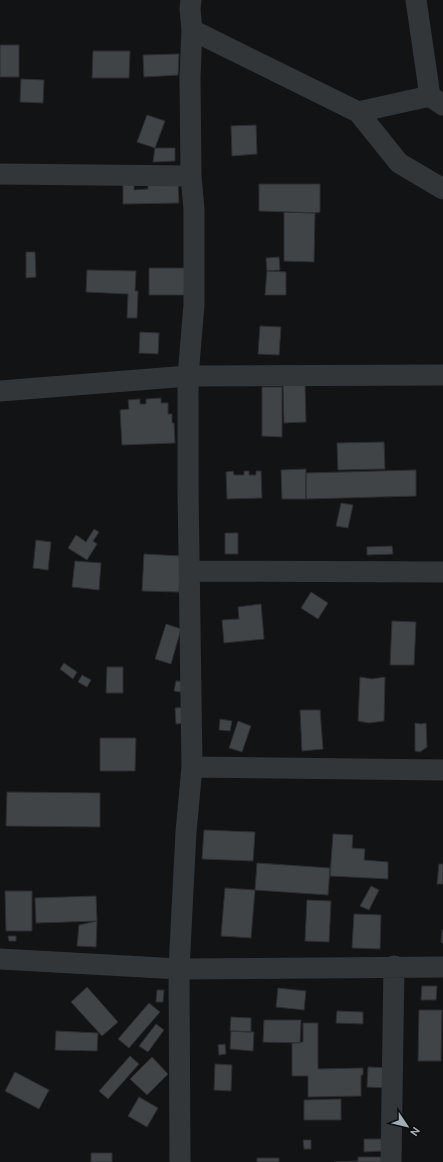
<svg xmlns="http://www.w3.org/2000/svg" width="443" height="1162" viewBox="0 0 443 1162" font-family="Ubuntu,sans-serif">
	<rect width="100%" height="100%" fill="#121314"/>
	<path fill="#414447" stroke="#2c2d30" d="M0 45H19V77H0Z
		M93 51H130L129 78H92Z
		M179 54 178 75 144 77 143 55Z
		M21 79 44 80 43 103 20 102Z
		M147 115 165 121 155 148 137 142Z
		M256 125 257 154 232 156 231 126Z
		M155 148H175V161L153 162Z
		M134 183V190L148 189V183H178L179 203 123 204V184Z
		M259 184H320V212L315 213 259 211Z
		M284 212 315 213 314 262 284 261Z
		M26 252H35L36 277 26 278Z
		M279 257 280 270 267 271 266 258Z
		M149 268H191V295H149Z
		M87 270 136 271 135 291H138L137 318H127L128 294 86 292Z
		M267 271 286 272V295H265Z
		M260 326 281 327 279 355 258 354Z
		M140 332 159 333 158 354 139 353Z
		M283 384H305L306 422 284 423Z
		M262 387H282V437L262 436Z
		M161 398V403H168V414H172V423H174L175 443 122 445 120 410 129 409 128 400 140 399V404H146V399Z
		M384 442 385 469 338 470 337 443Z
		M306 469V499H282L281 470Z
		M416 470V496L306 499V473Z
		M233 471 234 475H244V471H249V475H256V471H261L262 498 227 499 226 472Z
		M341 503 353 505 348 528 336 526Z
		M94 529 99 532 93 541 97 544 87 560 68 548 76 535 86 542Z
		M225 533H238V554H225Z
		M36 540 51 542 48 570 33 568Z
		M392 546 393 554 367 555V547Z
		M144 554 181 556 179 592 142 591Z
		M75 561 101 563 99 590 72 587Z
		M311 592 328 603 318 619 301 608Z
		M261 604 264 639 224 643 222 620 239 619 238 607Z
		M392 621 416 622 414 665H390Z
		M166 624 181 629 171 664 155 659Z
		M64 663 77 672 73 679 60 669Z
		M107 667H123V693H106Z
		M82 675 91 680 87 687 78 682Z
		M360 677 372 679 385 677 384 721 369 723 358 721Z
		M176 681 189 682 187 693 174 691Z
		M188 707 189 723 176 724 175 708Z
		M300 710H320L323 749 302 751Z
		M220 719 232 721 230 731 219 730Z
		M238 721 251 726 242 752 229 748Z
		M415 723 421 724 426 723 427 747 420 752 415 751Z
		M100 738H136L135 771H100Z
		M7 792 100 793V827L6 826Z
		M204 830 255 832 253 861 202 859Z
		M333 834 353 835 352 848 365 849 364 860 388 862V879L330 876Z
		M257 863 330 868 328 895 255 890Z
		M439 864H443V884H437Z
		M371 886 379 890 369 910 360 906Z
		M225 888 255 890 251 938 221 936Z
		M5 891H32V931H6Z
		M96 896 97 921 36 923 35 898Z
		M307 900 331 901 329 942 305 941Z
		M354 914 381 915 380 949 352 948Z
		M97 921 96 947 77 946 79 925Z
		M442 930H443V943L441 942Z
		M8 936H16V941H9Z
		M422 986H437L436 1000H421Z
		M87 987 118 1022 102 1036 71 1002Z
		M278 988 306 991 304 1010 276 1007Z
		M157 990H164L163 1002H156Z
		M149 1003 160 1012 129 1048 118 1039Z
		M419 1010H442L441 1061H418Z
		M337 1011 363 1012V1024L336 1023Z
		M231 1017 251 1018V1032L230 1031Z
		M264 1020H301L300 1043 263 1042Z
		M303 1023H318V1069L363 1068V1075H361V1096L308 1097V1076H292V1043L303 1042Z
		M156 1024 164 1030 148 1052 139 1046Z
		M56 1031 98 1033 97 1051 55 1050Z
		M231 1031 254 1032 253 1051 230 1049Z
		M225 1044 226 1054 219 1055 218 1045Z
		M130 1056 139 1064 108 1099 99 1091Z
		M152 1057 168 1074 147 1095 130 1079Z
		M215 1064 232 1065 231 1091 214 1090Z
		M368 1067 391 1068 389 1088 367 1087Z
		M15 1072 49 1090 39 1109 5 1091Z
		M139 1097 158 1108 147 1127 128 1116Z
		M341 1099V1120H304V1100Z
		M364 1139H382V1151L364 1152Z
		M303 1140H311V1149H304Z
		M91 1153H112V1162H91Z
		M358 1157H389L390 1162H334L358 1161Z
		M257 1158H279V1162H257Z"/>
	<g fill="none" stroke-linecap="round" stroke-linejoin="round">
		<path stroke="#333639" stroke-width="21" d="M416 0 430 96
			M192 30 358 112 399 163 443 189
			M358 112 430 96 443 105
			M0 174 191 176
			M0 391 188 376 443 375
			M189 571 443 572
			M192 767 443 770
			M0 959 179 969 443 967
			M180 1162 179 969 186 832 192 767 188 488V376L194 305V209L191 176 190 77 192 30 190 9 191 0
			M391 1162 394 966"/>
	</g>
	<g transform="translate(407 1126) rotate(125)" stroke="#0d0e0f" stroke-width="3" paint-order="stroke">
	<path d="M0-3L7 15L0 10L-7 15Z" fill="#a4adb4"/>
	<text y="-6" font-size="11" font-weight="bold" text-anchor="middle" fill="#a4adb4">N</text>
	</g>
</svg>
